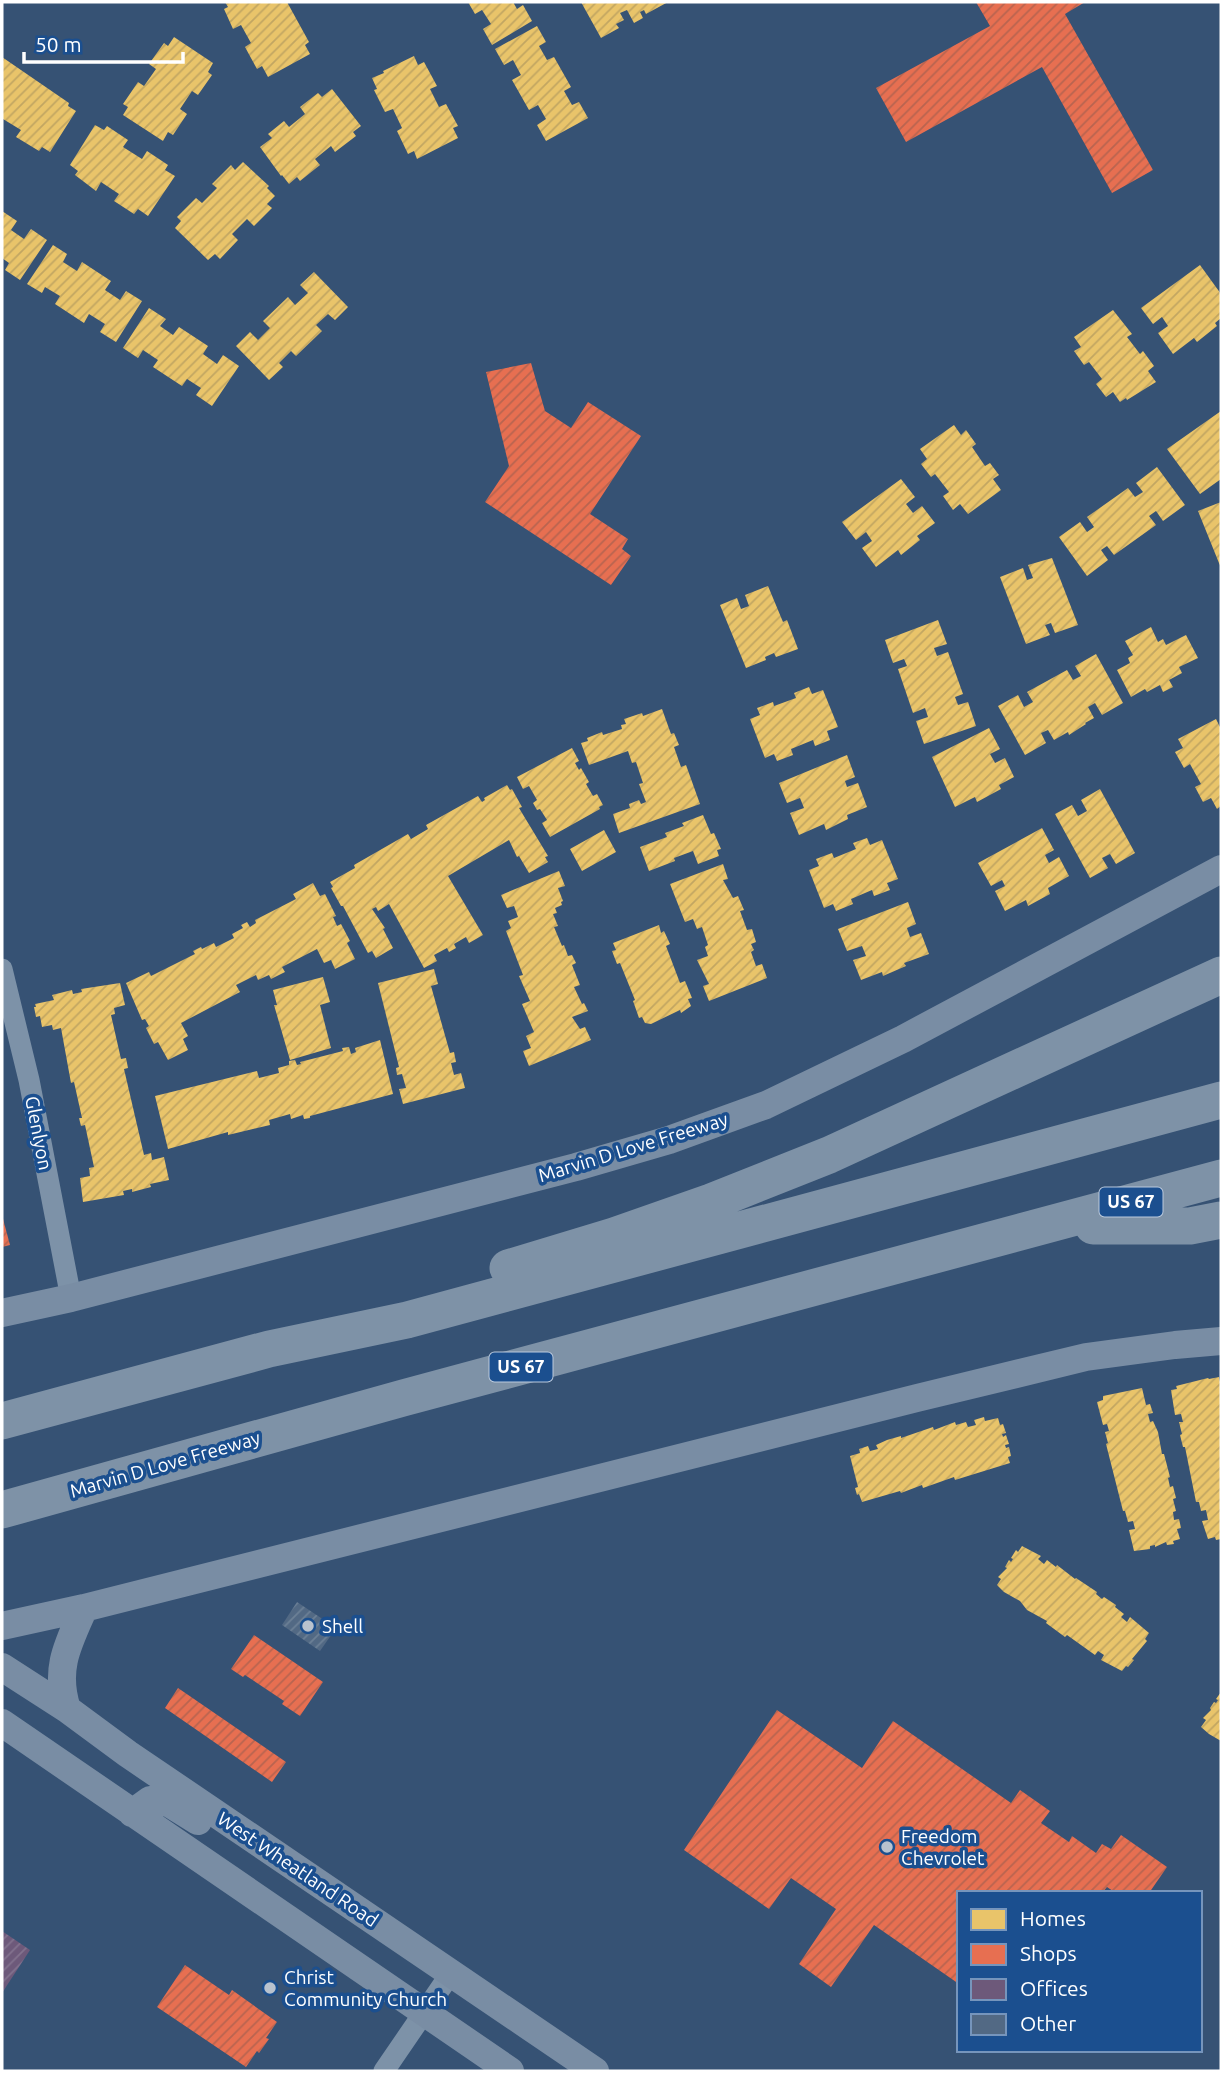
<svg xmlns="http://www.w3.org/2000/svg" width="1223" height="2073" viewBox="0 0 1223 2073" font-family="Ubuntu,sans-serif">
	<defs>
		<pattern id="homes-hatch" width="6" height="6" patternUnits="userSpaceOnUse" patternTransform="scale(1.75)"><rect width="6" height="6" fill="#e9c46a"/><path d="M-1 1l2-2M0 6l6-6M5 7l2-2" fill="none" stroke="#c2a662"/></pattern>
		<pattern id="shops-hatch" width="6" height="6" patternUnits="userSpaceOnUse" patternTransform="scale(1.75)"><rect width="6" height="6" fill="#e76f51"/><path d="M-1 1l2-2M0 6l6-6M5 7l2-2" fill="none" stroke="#b86450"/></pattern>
		<pattern id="offices-hatch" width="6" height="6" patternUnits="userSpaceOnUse" patternTransform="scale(1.75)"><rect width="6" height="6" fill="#6d597a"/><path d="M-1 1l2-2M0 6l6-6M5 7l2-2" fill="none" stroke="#83728e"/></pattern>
		<pattern id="building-hatch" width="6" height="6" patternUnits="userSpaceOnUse" patternTransform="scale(1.75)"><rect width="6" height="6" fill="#526984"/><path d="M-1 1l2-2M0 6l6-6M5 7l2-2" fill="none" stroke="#6c8096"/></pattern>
	</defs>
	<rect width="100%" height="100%" fill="#365274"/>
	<path fill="url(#homes-hatch)" d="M225 2H287L309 42 305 45 310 54 268 77 262 66 257 69 245 47 251 43 241 25 233 29 224 9 228 7Z
		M468 2H513L517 9 523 5 532 21 492 45 483 29 491 24 482 10 475 14Z
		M581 2H668L646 14 644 10 640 12 643 18 634 23 627 10 620 13 624 20 616 24 619 28 601 38Z
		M537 26 546 42 539 46 547 60 554 57 571 87 564 91 572 105 579 102 588 118 546 141 537 125 546 119 538 105 529 110 512 80 521 75 513 60 504 65 495 49Z
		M174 37 213 63 208 72 212 75 198 95 192 91 180 109 187 114 173 135 168 132 163 141 123 115 128 107 123 104 138 82 144 86 156 69 149 64 164 43 168 46Z
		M414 56 418 65 424 62 437 86 430 89 439 107 446 104 458 126 453 128 458 138 417 159 414 151 408 154 397 131 402 128 393 109 385 112 374 90 377 89 372 78 384 73 383 71Z
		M2 57 69 103 68 106 76 111 50 152 42 147 39 151 16 137 21 130 3 119 2 121Z
		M332 89 361 126 353 132 356 136 335 152 331 146 315 159 320 165 300 181 297 177 289 184 282 175 281 176 260 147 272 138 268 134 284 121 289 127 305 114 300 107 318 93 322 97Z
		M95 125 104 130 107 126 128 140 123 147 142 159 147 151 168 165 165 170 175 176 148 216 138 209 134 214 114 201 119 194 101 182 96 191 75 175 78 171 70 165Z
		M243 162 269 186 267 188 275 196 267 204 272 208 254 226 247 219 232 234 238 240 220 259 215 254 208 260 175 228 181 221 177 217 196 198 202 203 217 188 212 184 231 165 235 170Z
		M2 211 17 221 11 230 24 239 31 229 47 240 20 280 5 270 9 263 2 258Z
		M53 245 67 254 63 262 77 271 82 262 111 281 105 290 120 300 126 291 142 301 116 342 100 332 105 324 89 314 84 323 55 304 60 296 45 287 42 293 27 284Z
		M1200 265 1221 294V318L1215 323 1217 326 1197 342 1194 338 1173 354 1158 333 1168 326 1162 317 1153 324 1141 308Z
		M314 272 348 307 335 320 328 314 316 325 322 331 296 356 291 351 279 363 283 367 269 380 236 346 250 332 258 340 270 328 263 321 288 297 295 305 308 293 300 285Z
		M149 308 166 319 160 326 173 335 179 327 208 346 203 354 217 364 223 355 239 366 212 406 196 395 201 388 187 379 182 386 153 367 158 360 143 350 138 358 123 348Z
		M1113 310 1132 334 1127 337 1140 354 1143 351 1154 366 1148 371 1156 382 1127 400 1126 398 1120 402 1113 392 1106 397 1096 384 1102 379 1089 362 1084 365 1074 351 1081 347 1074 337Z
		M1221 411V479L1200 494 1167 449Z
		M954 425 961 435 966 430 976 444 972 447 985 466 990 463 999 475 993 479 1001 490 968 514 960 504 953 510 943 496 949 492 935 474 931 477 921 464 927 459 920 449Z
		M1157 467 1185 505 1163 521 1156 511 1149 516 1156 525 1114 555 1107 546 1101 550 1108 560 1087 576 1059 537 1080 522 1087 532 1094 527 1087 517 1128 488 1135 497 1143 492 1136 483Z
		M901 479 915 497 906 504 913 513 922 506 935 523 917 536 920 540 901 555 898 550 876 567 862 548 872 541 866 532 856 540 842 522Z
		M1221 502V568L1198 511Z
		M1052 558 1078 625 1055 633 1051 623 1045 625 1050 635 1026 644 1000 577 1023 568 1027 580 1033 578 1028 565Z
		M768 586 783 622 787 620 798 649 776 657 774 653 765 657 766 660 746 668 720 605 737 598 741 609 749 606 745 595Z
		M938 620 947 644 934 648 937 656 948 652 963 694 955 697 958 705 968 702 976 726 924 744 916 721 928 717 925 708 913 713 898 669 907 666 904 659 893 663 885 640Z
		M1151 627 1158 642 1163 639 1166 645 1186 635 1198 658 1179 667 1182 673 1169 680 1173 687 1163 692 1160 685 1147 692 1145 689 1131 697 1117 670 1130 663 1128 658 1133 655 1125 641Z
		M1096 654 1123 703 1102 715 1095 703 1088 707 1094 718 1085 723 1086 724 1069 735 1068 732 1054 740 1048 730 1041 733 1046 743 1025 755 998 706 1018 695 1024 707 1033 702 1027 692 1067 670 1073 680 1081 676 1075 666Z
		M809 687 812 694 823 690 838 727 827 731 830 740 815 746 813 740 791 749 793 755 777 761 774 754 765 758 750 719 760 715 757 708 773 702 774 706 796 698 794 693Z
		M662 709 671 734 674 733 679 745 674 747 681 767 686 765 700 804 619 833 613 814 630 808 629 804 639 800 641 804 646 802 639 784 643 783 636 762 632 763 628 751 589 765 581 743 588 741 587 738 602 732 603 735 622 729 621 725 626 724 624 719 642 713 643 716Z
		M1216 719 1221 729V806L1217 809 1211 798 1203 802 1195 787 1201 784 1190 764 1184 768 1175 752 1183 748 1178 739Z
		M989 728 1000 749 990 754 994 761 995 763 1005 758 1014 777 999 785 1001 789 977 802 975 797 955 807 932 757Z
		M572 748 579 761 575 763 579 770 581 768 589 782 586 784 593 796 597 794 603 805 599 807 600 809 550 837 542 823 547 820 540 809 537 810 533 803 537 800 529 786 523 789 517 777Z
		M847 755 855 777 845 781 847 787 858 783 867 807 847 815 848 819 826 830 824 824 799 835 790 813 804 808 800 798 787 803 779 783Z
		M507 785 510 790 512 789 522 807 519 808 548 856 545 857 548 862 529 873 519 856 517 857 509 840 448 876 483 935 469 943 466 937 454 944 456 948 449 952 447 948 434 955 437 961 424 968 389 904 378 911 376 907 372 909 385 928 383 929 393 948 376 958 372 951 368 953 343 906H341L331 888 333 887 330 882 355 868 354 865 408 834 411 839 428 829 426 825 478 796 482 802 485 800 484 798Z
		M1100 789 1135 853 1116 864 1110 854 1102 858 1108 868 1090 878 1055 814 1072 805 1078 816 1087 811 1081 800Z
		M703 815 711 834 714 833 721 849 717 850 719 856 698 864 693 851 674 858 675 861 649 871 640 847 667 837 665 833 684 826 682 823Z
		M1042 828 1054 850 1045 855 1049 863 1059 857 1069 876 1048 888 1050 894 1028 906 1026 900 1005 911 995 891 1005 886 1002 880 991 886 978 863Z
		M604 830 616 852 582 871 570 849Z
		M867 838 870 845 882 840 898 879 887 883 890 890 874 896 872 890 851 899 853 904 836 911 833 904 824 908 809 870 819 866 816 859 832 853 834 858 856 849 853 843Z
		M723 864 728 879 723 880 733 898 738 896 744 910 740 911 747 930 752 929 756 942 751 944 754 950 751 952 756 966 762 964 767 978 709 1001 703 986 709 984 697 960 708 956 705 947 708 945 702 927 697 929 693 919 685 922 670 884Z
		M559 871 565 886 558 888 563 901 561 902 562 905 555 908 557 913 553 914 558 926 554 927 562 946 564 945 568 956 572 955 576 963 572 965 580 985 574 987 582 1004 584 1003 588 1011 572 1017 580 1029 585 1027 591 1040 529 1066 523 1051 531 1048 526 1036 534 1032 522 1004 530 1001 519 976 523 975 506 931 511 928 508 921 518 917 514 906 507 908 501 895Z
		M313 883 320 896 325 894 336 916 333 917 337 926 341 924 350 941 347 943 355 959 335 969 331 960 324 963 317 949 282 967 285 972 271 979 269 975 258 980 256 975 236 985 240 992 181 1023 188 1036 183 1039 188 1050 168 1060 158 1042 154 1044 146 1028 149 1026 145 1019 142 1020 126 983 149 972 151 976 195 954 193 951 201 947 202 949 214 943 216 947 234 938 232 934 243 928 241 925 247 922 250 927 256 923 255 920 296 899 293 894Z
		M908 902 916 924 907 928 910 937 921 933 929 954 904 963 906 966 883 976 882 972 861 980 853 960 866 956 862 946 847 951 838 929Z
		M659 925 661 933 664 931 670 944 666 946 680 983 685 981 692 998 688 999 691 1006 681 1013 680 1010 651 1024 645 1023 642 1017 639 1018 633 1001 635 1000 620 963 617 964 612 951 616 950 613 943Z
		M434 969 438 984 431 986 450 1053 454 1052 456 1062 451 1063 454 1075 461 1073 465 1088 403 1104 399 1089 406 1088 402 1074 397 1075 396 1068 399 1067 378 983Z
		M323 977 330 1002 320 1005 331 1048 290 1060 274 1005H277L273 990Z
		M120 983 125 1005 114 1008 115 1014 111 1015 121 1059 126 1058 128 1068 124 1069 144 1155 151 1153 152 1160 164 1157 169 1180 150 1184 151 1187 132 1192V1189L123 1191 124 1195 83 1202 80 1178 90 1176 89 1168 94 1167 85 1125 81 1126 79 1118H82L74 1082 71 1083 61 1028 53 1030 52 1025 42 1027 40 1016 36 1017 34 1007H36L35 1004 54 1000 52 995 72 990 73 994 82 992 81 989Z
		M380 1040 393 1094 310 1116V1118L304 1119 303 1115 291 1119 290 1114 269 1120 270 1125 228 1135V1132L168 1149 155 1096 257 1071 259 1078 279 1073 278 1068 289 1065V1061L295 1060 297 1065 301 1064 300 1062 343 1051 342 1048 349 1047 351 1054 356 1052 355 1048Z
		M1219 1377 1221 1387V1539L1216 1540 1215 1537 1208 1539 1202 1521 1208 1520 1206 1510 1201 1511 1199 1502H1196L1185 1447H1183L1180 1435 1182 1434 1179 1422H1183L1181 1414 1175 1415 1171 1390 1177 1389 1176 1386 1208 1378 1209 1379Z
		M1142 1388 1146 1405 1150 1404 1153 1413 1148 1414 1150 1422 1153 1421 1158 1432 1162 1454H1164L1170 1477 1168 1478 1170 1487 1173 1486 1176 1498 1173 1499 1176 1511 1173 1512 1174 1520 1179 1519 1181 1528 1177 1529 1180 1539 1173 1541 1174 1544 1167 1545 1166 1542 1155 1547V1545L1150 1546V1549L1134 1551 1129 1530 1135 1529 1133 1521 1128 1522 1125 1511H1123L1106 1444 1108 1443 1105 1432 1109 1431 1107 1424 1103 1425 1097 1402 1103 1400V1396Z
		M984 1417 985 1421 998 1418 1000 1425 1003 1424 1006 1433 1002 1434 1003 1437 1006 1435 1009 1444 1005 1445 1006 1448 1009 1447 1011 1456 1008 1457 1010 1463 955 1480 954 1477 923 1488 922 1485 901 1493 900 1491 862 1502 859 1494 857 1495 855 1488 858 1487 850 1456 860 1453 859 1449 868 1446 870 1451 878 1449 876 1445 887 1440 901 1436V1438L933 1427 934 1430 955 1422 956 1425 966 1422 968 1427 976 1425 974 1420Z
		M1022 1546 1041 1556 1038 1559 1044 1564 1047 1560 1056 1567 1057 1565 1075 1579 1076 1578 1097 1592 1096 1594 1102 1599 1104 1597 1116 1605 1115 1607 1124 1614 1121 1617 1127 1622 1130 1617 1149 1633 1145 1639 1147 1641 1132 1659 1134 1660 1128 1667 1126 1666 1122 1671 1101 1660 1104 1655 1098 1651 1095 1655 1067 1635 1065 1637 1046 1623 1047 1621 1027 1610 1020 1601 1004 1592 997 1585 1001 1579 998 1577 1007 1568 1005 1567 1009 1560 1011 1562 1013 1559 1011 1558 1016 1550 1018 1552Z
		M1221 1692V1741L1209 1734 1201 1727 1206 1720 1203 1718 1211 1710 1210 1708 1214 1702 1216 1703 1218 1700 1216 1699Z"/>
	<path fill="url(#shops-hatch)" d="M976 2H1085L1065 14 1153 170 1112 193 1042 67 906 142 876 88 990 26Z
		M531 363 545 411 571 428 588 402 641 436 590 514 628 539 622 549 631 556 611 585 485 502 509 466 486 372Z
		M2 1215 10 1245 2 1247Z
		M254 1635 323 1682 300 1716 282 1704 284 1701 245 1675 243 1677 231 1669Z
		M178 1688 286 1762 272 1782 165 1708Z
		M777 1710 862 1768 893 1721 1011 1803 1020 1790 1050 1811 1041 1823 1069 1842 1072 1836 1096 1853 1102 1844 1111 1849 1121 1835 1167 1867 1149 1893H1116L1107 1887 1102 1893H959V1984L874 1925 831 1987 799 1964 836 1909 791 1878 769 1909 684 1850Z
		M185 1965 229 1995 232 1990 277 2022 266 2038 269 2039 259 2053 257 2051 246 2067 157 2007Z"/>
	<path fill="url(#offices-hatch)" d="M2 1931 30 1950 2 1993Z"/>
	<path fill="url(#building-hatch)" d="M297 1602 336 1628 320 1651 282 1625Z"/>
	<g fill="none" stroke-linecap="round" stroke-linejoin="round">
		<path stroke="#7d92a8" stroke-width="21" d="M2 969 29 1080 71 1298
			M384 2071 451 1973"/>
		<path stroke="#798da4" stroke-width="28" d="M2 1313 71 1298 576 1167 669 1140 766 1105 903 1039 1221 869
			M2 1626 84 1608 917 1398 1086 1357 1175 1345 1221 1341
			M2 1667 67 1709 128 1754 595 2071
			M67 1709C54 1669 68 1644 84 1608
			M2 1723 510 2071
			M132 1813 150 1800 169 1803 198 1821"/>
		<path stroke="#7e92a7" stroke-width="37" d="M1093 1226H1190L1221 1220
			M508 1268 614 1236 711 1202 829 1155 1221 975
			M2 1421 269 1349 407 1320 1221 1100
			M2 1510 403 1398 1221 1178"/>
	</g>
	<g fill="#b9c2ce" stroke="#1b4f8f" stroke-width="2.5">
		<circle cx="308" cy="1626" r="7"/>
		<circle cx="887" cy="1847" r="7"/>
		<circle cx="270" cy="1988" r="7"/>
	</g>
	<g text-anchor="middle" stroke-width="7" stroke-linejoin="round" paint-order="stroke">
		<g fill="#1b4f8f" stroke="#bbcadd" stroke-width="2">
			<rect x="1099.5" y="1187.5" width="63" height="29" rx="5"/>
			<rect x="489.5" y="1352.5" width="63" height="29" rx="5"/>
		</g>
		<g font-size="18" font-weight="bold" fill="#fff">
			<text x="1131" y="1208">US 67</text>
			<text x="521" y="1373">US 67</text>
		</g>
		<g font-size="19" fill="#fff" stroke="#1b4f8f">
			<text transform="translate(39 1133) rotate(79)" y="7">Glenlyon</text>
			<text transform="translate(633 1147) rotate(-17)" y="7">Marvin D Love Freeway</text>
			<text transform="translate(165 1464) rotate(-16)" y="7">Marvin D Love Freeway</text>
			<text transform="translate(298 1869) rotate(34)" y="7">West Wheatland Road</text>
		</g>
		<g font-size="19" fill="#fff" stroke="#1b4f8f" text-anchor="start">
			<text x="322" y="1633">Shell</text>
			<text x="901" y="1843">Freedom<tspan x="901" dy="22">Chevrolet</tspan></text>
			<text x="284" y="1984">Christ<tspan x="284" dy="22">Community Church</tspan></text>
		</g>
	</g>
	<rect width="1223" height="2073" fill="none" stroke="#ffffff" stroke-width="7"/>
	<rect x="957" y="1891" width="245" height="161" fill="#1b4f8f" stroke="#7695bc" stroke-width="2"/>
	<rect x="971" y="1909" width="35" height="21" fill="#e9c46a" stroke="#7695bc" stroke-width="2"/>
	<text x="1020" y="1926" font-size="21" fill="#ffffff">Homes</text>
	<rect x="971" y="1944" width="35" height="21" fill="#e76f51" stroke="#7695bc" stroke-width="2"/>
	<text x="1020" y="1961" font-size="21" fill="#ffffff">Shops</text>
	<rect x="971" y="1979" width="35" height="21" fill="#6d597a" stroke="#7695bc" stroke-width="2"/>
	<text x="1020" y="1996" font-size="21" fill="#ffffff">Offices</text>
	<rect x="971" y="2014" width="35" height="21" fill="#526984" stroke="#7695bc" stroke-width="2"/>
	<text x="1020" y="2031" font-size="21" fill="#ffffff">Other</text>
	<path d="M24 52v10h159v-10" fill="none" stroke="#ffffff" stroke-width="3.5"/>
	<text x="35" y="52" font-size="21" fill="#ffffff" stroke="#1b4f8f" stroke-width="5" paint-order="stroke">50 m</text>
</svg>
